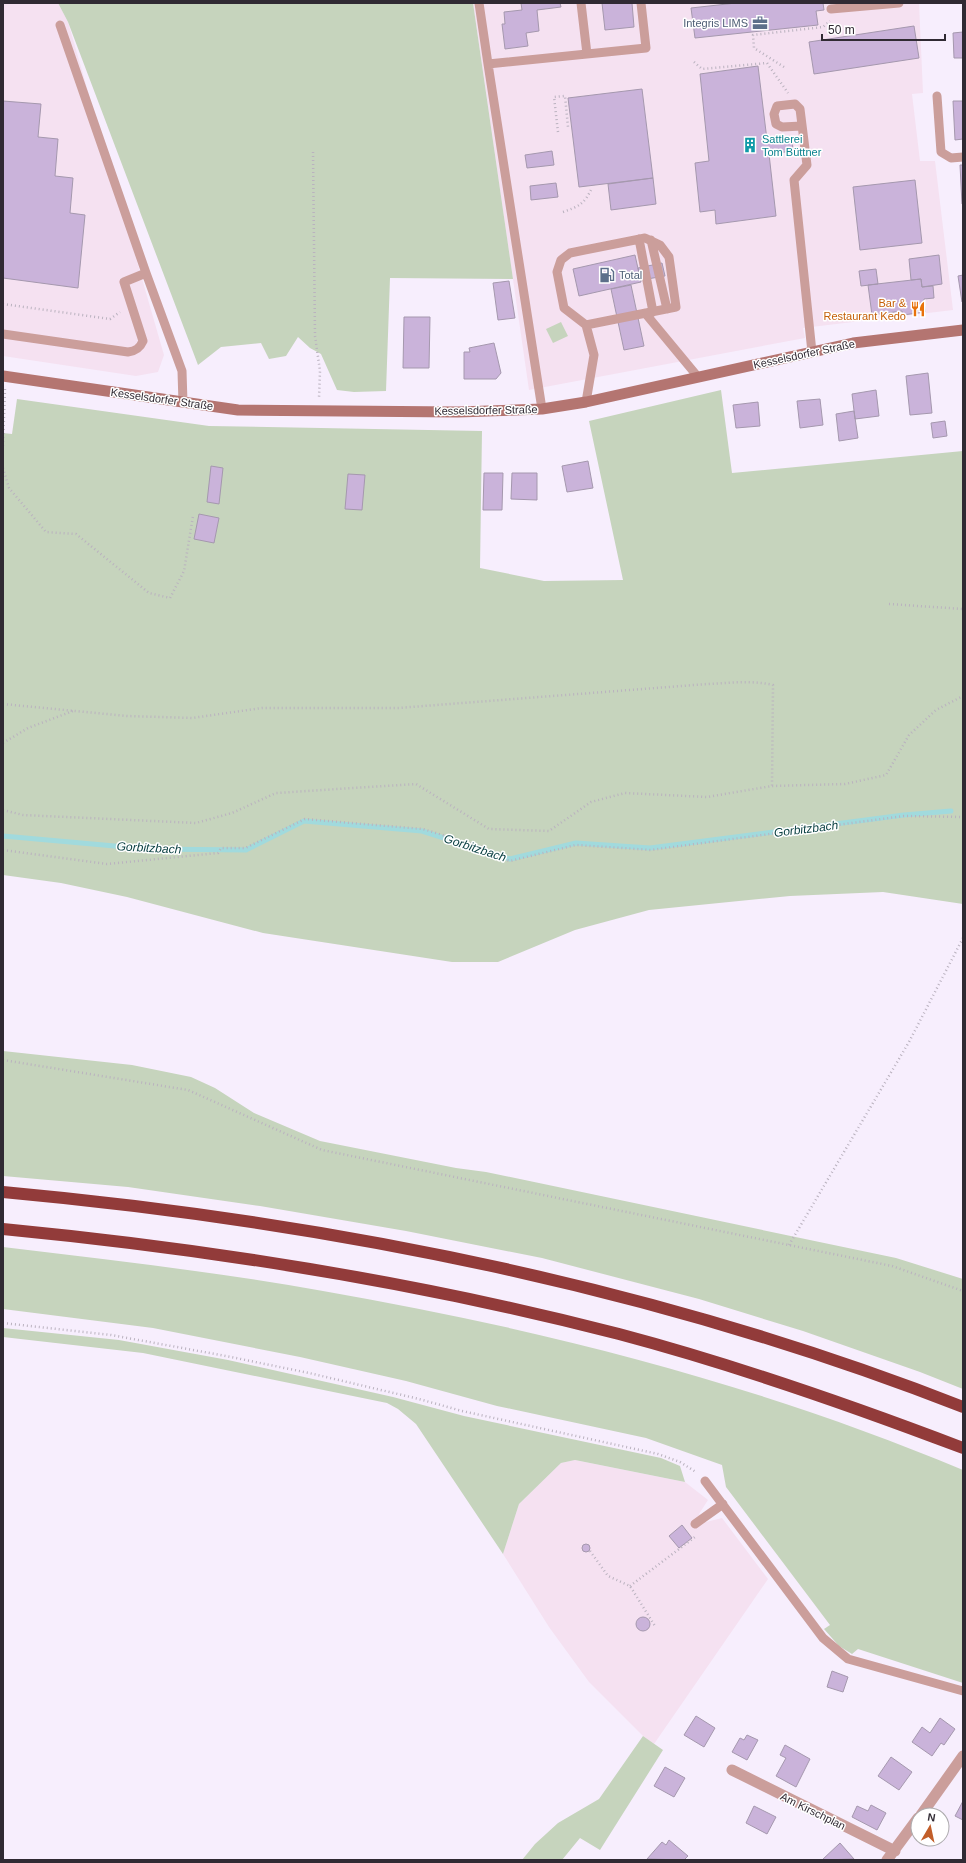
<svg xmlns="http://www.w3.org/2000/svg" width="966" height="1863" viewBox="0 0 966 1863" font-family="Arial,sans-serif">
	<rect width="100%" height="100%" fill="#f7eefd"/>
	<path fill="#f5e1f1" d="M3 3H58L68 22 164 355 158 372 136 376 3 356Z
		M473 3H919L923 93 912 94 920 161H935L953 310 803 328 805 338 529 390Z
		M575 1460 685 1482 708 1500 699 1514 706 1522 722 1518 768 1579 654 1744 643 1736 589 1682 549 1627 503 1554 519 1504 561 1463Z"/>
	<path fill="#c6d4bd" d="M58 3H473L513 279 390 278 386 391 354 392 337 390 321 354 310 348 298 337 286 356 269 359 261 343 221 347 198 365 68 22Z
		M561 322 568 336 553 343 546 329Z
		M721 390 732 473 963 451V904L883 892 790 896 649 910 575 930 498 962H452L263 933 127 897 61 883 3 875V433L12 434 17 399 209 426 482 431 480 568 544 581 623 580 589 421Z
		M3 1051 132 1065 191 1077 215 1088 254 1113 320 1141 456 1168 486 1172 896 1258 963 1279V1389L920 1372 803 1331 699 1299 542 1258 406 1231 260 1206 128 1187 3 1176Z
		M3 1247C110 1260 217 1272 323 1291 542 1329 758 1384 963 1470V1683L858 1649 852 1654 839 1646 824 1629 830 1625 726 1487 722 1465 646 1438 497 1406 406 1381 300 1357 153 1328 3 1309Z
		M3 1328 119 1340 228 1360 393 1397 464 1416 661 1458 680 1466 685 1482 575 1460 561 1463 519 1504 503 1554 416 1424 398 1409 387 1403 143 1353 3 1337Z
		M643 1736 663 1750 600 1850 580 1838 562 1860H522L535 1844 558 1823 599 1799Z"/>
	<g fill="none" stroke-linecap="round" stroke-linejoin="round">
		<path stroke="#a1dadd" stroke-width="5" d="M3 836 148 849 246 850 304 821 422 831 510 859 576 843 650 848 904 815 951 811"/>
	</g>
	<path fill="#cab3da" stroke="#a598ae" d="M521 3H560L561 7 537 10 539 31 526 33 528 46 505 49 502 24H505L504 12 522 10Z
		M602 3H632L634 27 605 30Z
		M736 3H823L824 10 816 11 818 25 695 38 691 8Z
		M914 26 919 58 814 74 809 42Z
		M963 32V58H954L953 33Z
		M758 66 767 140 792 137 793 151 769 154 776 216 716 224 715 210 700 212 695 163 709 161 700 74Z
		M642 89 653 178 579 187 568 98Z
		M3 101 41 104 38 137 58 139 55 176 73 178 70 213 85 215 78 288 3 278Z
		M953 101H963V139L955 140Z
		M552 151 554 165 527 168 525 155Z
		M960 165H963V204H962Z
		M653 178 656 204 611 210 608 184Z
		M915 180 922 243 860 250 853 187Z
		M556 183 558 197 531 200 530 186Z
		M635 255 641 282 579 296 573 269Z
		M939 255 942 284 922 287 921 279 911 280 909 259Z
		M662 263 665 276 641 280 638 268Z
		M876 269 878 284 861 286 859 271Z
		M963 275V301L962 302 958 276Z
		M921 279 922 287 933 286 934 298 924 299 925 312 903 315 902 311 872 315 868 285Z
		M509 281 515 318 498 320 493 283Z
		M631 285 644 346 624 350 611 289Z
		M404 317H430L429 368H403Z
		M494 343 501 373 496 379H464V352H470L469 348Z
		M928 373 932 413 910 415 906 376Z
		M876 390 879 416 855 419 852 394Z
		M820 399 823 425 800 428 797 401Z
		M758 402 760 426 736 428 733 405Z
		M854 411 858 438 839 441 836 414Z
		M945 421 947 436 933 438 931 423Z
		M588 461 593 488 567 492 562 466Z
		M211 466 223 468 219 504 207 502Z
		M484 473H503L502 510H483Z
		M512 473H537V500L511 499Z
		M348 474 365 475 362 510 345 509Z
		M199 514 219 518 214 543 194 539Z
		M682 1525 692 1538 679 1548 669 1536Z
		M582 1548a4 4 0 1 1 8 0a4 4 0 1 1-8 0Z
		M636 1624a7 7 0 1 1 14 0a7 7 0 1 1-14 0Z
		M832 1671 848 1677 843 1692 827 1687Z
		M696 1716 715 1728 704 1747 684 1735Z
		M940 1718 955 1729 944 1745 941 1743 932 1756 912 1742 922 1727 930 1733Z
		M747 1735 758 1740 747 1760 732 1752 740 1738 744 1740Z
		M785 1745 810 1759 796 1787 776 1776 786 1758 780 1755Z
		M891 1757 912 1772 899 1790 878 1776Z
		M665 1767 685 1778 674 1797 654 1786Z
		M963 1801V1820L955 1816Z
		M871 1805 886 1813 877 1830 852 1817 857 1806 868 1811Z
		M754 1806 776 1817 767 1834 746 1823Z
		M669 1840 688 1856 684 1860 647 1859 662 1842 666 1845Z
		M840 1843 854 1859 822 1860Z"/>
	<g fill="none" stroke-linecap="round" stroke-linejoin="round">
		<path stroke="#bab2bf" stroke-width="2.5" stroke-dasharray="1 3" stroke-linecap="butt" d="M694 62 702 69 767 63 788 93
			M784 67 754 48 753 35 823 27 830 21
			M558 132 554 97 565 96 568 127
			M313 152 315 336 320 371 319 398
			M563 212C580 206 584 204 592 188
			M3 304 110 319 120 312
			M3 446 5 389
			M3 468 9 488 46 532 76 534 149 593 170 598 184 571 193 516
			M889 604 963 609
			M3 704 127 716 192 718 262 708H398L707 684C729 683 751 680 773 685L772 786
			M3 743 28 728 73 711
			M3 810 23 815 196 823 232 813 276 793 416 784 489 829 549 831 591 802 625 793 707 797 772 786 845 784 886 775 909 735 936 710 963 696
			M3 850 107 864 218 853 221 848H245L305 819 423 829 485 848 487 854 510 861 576 845 651 850 904 816 963 817
			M3 1060 188 1090 322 1150 892 1266 963 1291
			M789 1245 909 1042 963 938
			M3 1323 111 1335 226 1356 309 1373 419 1399 462 1411 658 1454 680 1462 696 1472
			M590 1551 608 1576 630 1586 655 1626
			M630 1586 695 1537"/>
		<path stroke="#cb9e9b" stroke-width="9" d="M479 3 488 64
			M581 3 587 54
			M831 9 899 3
			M60 25 146 273 182 371 183 403
			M937 96 941 152 951 158 963 157
			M802 126 782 127 776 124 774 114 777 106 795 104 800 109 807 165 794 180 812 352
			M639 239 653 312
			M651 240 667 309
			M645 313 698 377
			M3 334 128 352C136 351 140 348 143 341L124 282 146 273
			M586 402 594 355 586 325 564 308 557 272 561 260 570 253 645 238 660 245 669 257 676 307 586 325
			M542 409 488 64 646 48 641 3
			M705 1481 823 1638 848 1659 963 1691
			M695 1524 723 1504"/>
		<path stroke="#cb9e9b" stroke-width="11" d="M732 1770 895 1851
			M921 1815 963 1756
			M887 1860 918 1818"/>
		<path stroke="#b47571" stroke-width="11" d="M3 376 238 410 458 412 542 409 586 402 853 343 963 330"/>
		<path stroke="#923b3a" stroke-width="12" d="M3 1192C330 1222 657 1287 963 1407
			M3 1229C210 1249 418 1282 619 1334 736 1365 850 1405 963 1448"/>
	</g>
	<defs>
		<g id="office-bare" transform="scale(1.2)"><path d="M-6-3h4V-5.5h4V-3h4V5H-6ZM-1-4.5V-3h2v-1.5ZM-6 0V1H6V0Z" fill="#5c6f8a" stroke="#fff" stroke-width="2.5" paint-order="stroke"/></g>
		<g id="building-bare" transform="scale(1.2)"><path d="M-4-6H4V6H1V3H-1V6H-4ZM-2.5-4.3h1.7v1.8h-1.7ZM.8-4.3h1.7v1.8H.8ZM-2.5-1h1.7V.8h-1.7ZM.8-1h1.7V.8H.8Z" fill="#0f9aa8" stroke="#fff" stroke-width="2.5" paint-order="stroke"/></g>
		<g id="fuel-bare" transform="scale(1.2)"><path d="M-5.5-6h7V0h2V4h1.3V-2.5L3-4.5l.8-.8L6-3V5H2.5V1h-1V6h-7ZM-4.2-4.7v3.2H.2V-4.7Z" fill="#5c6f8a" stroke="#fff" stroke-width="2.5" paint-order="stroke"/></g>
		<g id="restaurant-bare" transform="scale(1.2)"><path d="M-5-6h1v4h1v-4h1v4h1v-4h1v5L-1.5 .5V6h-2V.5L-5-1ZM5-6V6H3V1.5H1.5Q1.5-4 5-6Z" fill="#e8710a" stroke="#fff" stroke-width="2.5" paint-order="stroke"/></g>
	</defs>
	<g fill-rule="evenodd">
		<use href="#office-bare" x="760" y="23"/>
		<use href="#building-bare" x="750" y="145"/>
		<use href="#fuel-bare" x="607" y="275"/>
		<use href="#restaurant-bare" x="918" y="309"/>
	</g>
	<g text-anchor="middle" stroke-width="3" stroke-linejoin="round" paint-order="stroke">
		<g font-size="11" fill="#4e5e75" stroke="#fff" text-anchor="end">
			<text x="748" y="27">Integris LIMS</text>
			<text x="619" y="279" text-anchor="start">Total</text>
		</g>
		<g font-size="11" fill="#0d838f" stroke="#fff" text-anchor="start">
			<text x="762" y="143">Sattlerei<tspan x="762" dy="13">Tom Büttner</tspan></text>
		</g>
		<g font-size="11" fill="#c56008" stroke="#fff" text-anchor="end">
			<text x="906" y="307">Bar &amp;<tspan x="906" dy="13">Restaurant Kedo</tspan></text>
		</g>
		<g font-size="11" fill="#302a33" stroke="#fff">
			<text transform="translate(804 354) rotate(-12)" y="4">Kesselsdorfer Straße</text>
			<text transform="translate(162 399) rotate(8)" y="4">Kesselsdorfer Straße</text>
			<text transform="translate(486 410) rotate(-1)" y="4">Kesselsdorfer Straße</text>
			<text transform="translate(813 1811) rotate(26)" y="4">Am Kirschplan</text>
		</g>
		<g font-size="12" font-style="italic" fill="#0a4043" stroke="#fff">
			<text transform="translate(806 829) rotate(-7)" y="4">Gorbitzbach</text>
			<text transform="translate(149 848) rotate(3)" y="4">Gorbitzbach</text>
			<text transform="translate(475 848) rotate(18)" y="4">Gorbitzbach</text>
		</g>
	</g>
	<rect width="966" height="1863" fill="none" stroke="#302a33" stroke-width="8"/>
	<g transform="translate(930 1827) rotate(9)"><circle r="19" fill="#ffffff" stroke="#acaaad"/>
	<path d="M0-3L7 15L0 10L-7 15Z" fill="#c25e29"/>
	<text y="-6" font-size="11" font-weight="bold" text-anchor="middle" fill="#302a33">N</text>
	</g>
	<path d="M822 34v6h123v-6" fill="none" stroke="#302a33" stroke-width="2"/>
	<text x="828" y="34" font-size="12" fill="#302a33" stroke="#ffffff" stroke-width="3" paint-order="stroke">50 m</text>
</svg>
